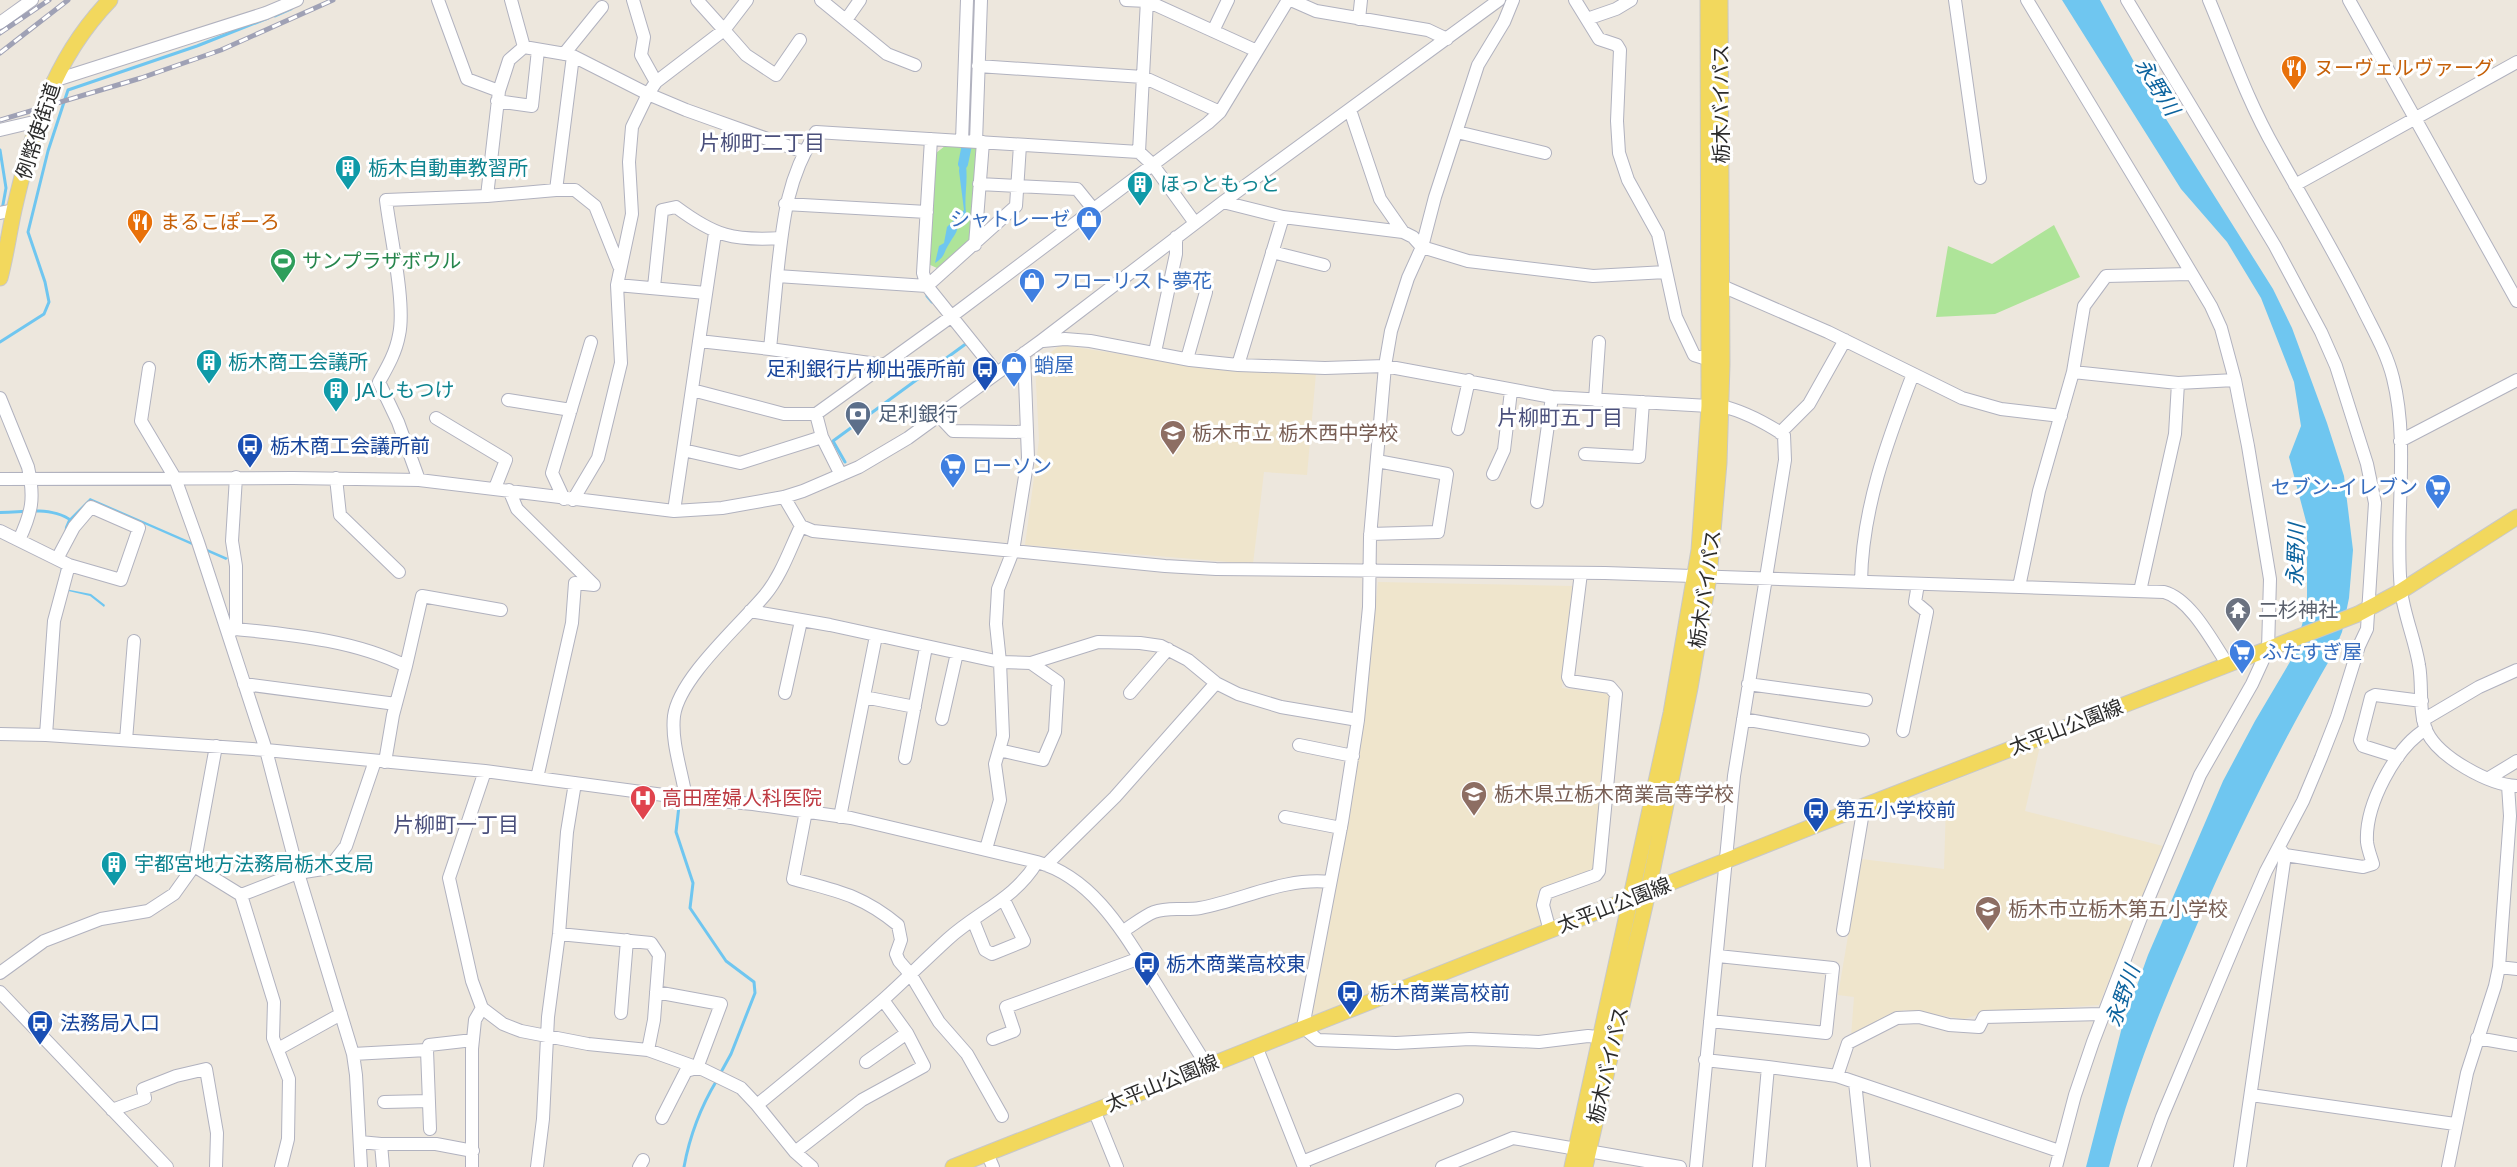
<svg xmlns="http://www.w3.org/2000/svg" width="2517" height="1167" viewBox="0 0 2517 1167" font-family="'DejaVu Sans','Noto Sans JP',sans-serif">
	<rect width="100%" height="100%" fill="#ede7dd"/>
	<path fill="#efe5cc" d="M1060 345 1188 364 1316 373 1307 475 1264 472 1253 564 1025 545 1039 440 1035 365Z
		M1378 582 1574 586 1562 688 1611 694 1596 868 1537 891 1542 925 1309 1017 1357 765Z
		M2040 746 2025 811 2163 846 2099 1005 1984 1013 1964 1019 1904 1010 1851 1037 1854 997 1838 995 1861 859 1944 869 1946 804 1919 795Z"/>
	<path fill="#aee499" d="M945 146 980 148 973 239 937 268 928 264 936 153Z
		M2054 225 2080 277 1995 314 1936 317 1948 246 1992 264Z"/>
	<path fill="#6fc6f0" d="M2062 0H2100L2161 111 2273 289 2292 328 2327 423 2344 476 2353 550 2349 598 2342 632 2333 654C2278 749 2230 846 2187 948 2156 1019 2128 1091 2109 1167H2086L2122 1027 2148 955 2223 781 2255 721 2294 655 2307 606V525L2289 457 2301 426 2294 382 2261 298 2227 242 2181 189Z
		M960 163 966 166C968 181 964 197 966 213L958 222C958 233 954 235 949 244 943 253 946 256 935 263L939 246 944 243 947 227 964 210 959 171Z
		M90 498 228 558 226 560 92 501 71 521 67 528 61 586 65 589 91 594 105 605 104 607 90 596 64 590 59 587 65 527 68 520C49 508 22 514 0 514V511C24 511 49 505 70 518Z"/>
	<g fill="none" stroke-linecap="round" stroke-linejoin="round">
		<path stroke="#6fc6f0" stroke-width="3" d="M275 16 291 9
			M0 150 6 188 2 210
			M927 296 932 302
			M0 342 44 314 49 302 45 282 28 232 48 151 68 90 197 46 268 18
			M845 462 833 441 967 343
			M679 806 676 832 693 883 690 908 726 961 754 982 755 993 731 1054 720 1074
			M684 1167C690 1134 700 1108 717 1080"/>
		<path stroke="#6fc6f0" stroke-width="10" d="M963 164 969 135 973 0"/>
		<g stroke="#b1b2bf" stroke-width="14">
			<path id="minor" d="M438 0 467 79 499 91
				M511 0 524 47
				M633 0 644 37 641 55 656 82
				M747 0 724 30 746 55 776 75 800 40
				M821 0 887 54 915 65
				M1126 0 1147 1 1257 51 1288 0
				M1291 0 1316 11 1428 30 1447 39
				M1513 0 1504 22 1478 65 1435 197 1422 247 1408 278 1391 331 1385 366 1370 537 1369 607 1358 720 1342 822 1303 1027 1318 1040 1396 1043 1470 1039 1539 1042 1588 1036 1607 1038
				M1575 0 1599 39 1617 45 1620 50 1617 121 1619 153 1628 180 1658 234 1676 317 1694 355 1710 360
				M1955 0 1980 178
				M2027 0 2158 217 2211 306 2221 328 2235 380 2248 446 2270 579 2268 649 2252 684 2200 775 2145 907 2093 1042 2075 1095 2056 1167
				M2127 0 2275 246 2321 332 2336 366 2367 464 2375 503 2367 629 2359 646 2337 717 2321 758 2303 801 2266 871 2243 924 2162 1117 2144 1167
				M2209 0C2230 50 2248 102 2275 149 2305 203 2337 256 2364 311 2375 333 2387 354 2393 378 2410 446 2394 520 2401 590 2404 615 2415 640 2419 665 2423 686 2418 712 2427 732 2439 757 2489 785 2517 786
				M2349 0 2517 301
				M1359 19 1361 0
				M1587 19 1616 9 1631 0
				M846 20 860 0
				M0 23 32 0
				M1213 31 1228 0
				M564 54 602 7
				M978 66 1143 77 1220 112
				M53 81 266 13 297 0
				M497 101 532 106 538 50
				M1350 110 1380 199 1403 232 1413 237 1422 247 1468 261 1593 276 1666 272
				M0 130 38 121
				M1457 132 1545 153
				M931 139 923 273 927 286 997 373
				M962 141 967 0
				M976 142 981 0
				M1139 152 1147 0
				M979 184 1077 189 1094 210
				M2295 185 2517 62
				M556 190 573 56
				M487 196 556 190H575L595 206 619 266
				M1223 202 1283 217 1403 232
				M785 204 927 212
				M0 213 14 210
				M975 245 983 142
				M1272 252 1324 265
				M777 276C783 221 786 181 816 132L1139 152 1153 165 1195 223
				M617 285 706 293
				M1722 286 1828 332 1962 398 2001 409 2061 416
				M654 287 662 210 676 207C715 236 733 241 781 238
				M699 341 770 349
				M1043 341 1065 339 1090 341 1190 360 1238 365 1325 368 1385 366 1552 397 1709 406
				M1155 352 1176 254V237
				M1187 359 1206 292
				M884 365 770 349 777 276 927 286 1016 206 1020 145
				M1238 365 1283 217
				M149 368 141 421 175 478 198 542 266 750 298 873 353 1054 356 1075 361 1167
				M2073 372 2178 383 2235 380
				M692 390 784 414H816L952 316 1208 123 1220 112 1257 51
				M0 398 28 467C35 498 32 512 19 540
				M508 400 571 410
				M1595 400 1599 342
				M816 414 822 437 841 475
				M939 416 953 431 1027 432
				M436 418 506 460 495 488
				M1458 429 1469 380
				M1780 433 1809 404 1845 340
				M2400 441 2517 380
				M683 450 740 463 822 437
				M1585 454 1639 457 1643 402
				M1493 474 1504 450 1511 391
				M336 478 340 515 399 572
				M0 479 293 478 419 480 674 511 722 508 784 497 803 491 859 467 908 438 1041 341 1223 202 1499 0
				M419 480 398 422 379 382C388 366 396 352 399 335 406 304 390 234 386 200L487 196 499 91 509 60 524 47 571 55 648 94 686 110 804 152
				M509 490 517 509 594 585 575 583 572 623 537 778
				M784 497 801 526 813 531 1165 566 1216 569 1605 573 2164 592C2191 599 2213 643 2228 665
				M564 499 552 473 591 342
				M573 500 598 458 621 363 617 285 632 214 629 162 632 127 648 94 656 82 724 30 697 0
				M1537 502 1552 397
				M674 511 715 233
				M0 531 69 565 121 580 139 528 91 507 74 527 57 559
				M1370 534 1438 532 1447 474 1377 461
				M1861 582C1862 509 1887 442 1913 374
				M2019 587 2039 491 2073 372 2084 306 2106 276 2190 274
				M2140 591 2175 434 2178 383
				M750 611 830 625 1000 662 1031 663 1098 642 1140 643 1161 646 1188 660 1216 683 1238 694 1281 707 1358 720
				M236 629C294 635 354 640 406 666L393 715 385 762
				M230 631 236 629V566L232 541 236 477
				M406 666 422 596 501 610
				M244 684 396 704
				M1748 684 1866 700
				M785 693 801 621
				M1130 693 1168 649
				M864 697 915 707
				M942 719 957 653
				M1743 719 1863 740
				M2423 720 2479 687 2517 670
				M1903 731 1927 612 1915 602 1918 584
				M0 734 46 735 266 750 485 771 686 798 753 804 851 818 1037 862C1095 878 1126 937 1156 984 1173 1011 1190 1039 1207 1066
				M46 735 54 621 69 565
				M126 740 134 641
				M1299 745 1353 756
				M999 750 1043 760 1055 732 1058 682 1031 663
				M2398 757 2363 746 2360 740 2371 697 2375 695 2422 701
				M905 758 926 647
				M485 771 449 878 472 981 482 1008 503 1024 521 1031 588 1044 648 1050 704 1070 741 1088 757 1105
				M2489 778 2517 761
				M686 798C682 772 671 742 674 716 679 678 740 625 765 595 781 576 790 549 801 526
				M806 811 793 879C837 891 862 895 898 925L901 940 896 954 899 961 911 975 939 1022 967 1054 1002 1116
				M840 817 876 636
				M1285 817 1341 828
				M986 849 1000 800 995 764 1003 736 1000 662 996 624 998 589 1013 551 1028 458 1024 353
				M2285 855 2363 867 2373 864C2371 857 2368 850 2367 842 2365 805 2395 748 2426 729
				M1046 865 1115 797 1216 683
				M194 866 241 895 274 1002 273 1038 289 1079 288 1139 281 1167
				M241 895 298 873 329 868 346 846 375 761
				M973 920 985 950 992 954 1024 941 1004 900
				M1843 930 1864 806
				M1123 931C1133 925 1144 916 1154 912 1170 906 1184 911 1200 908 1244 900 1284 877 1330 882
				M1550 931 1543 905 1546 893 1596 875 1599 871 1616 694 1610 687 1570 681 1568 677 1581 573
				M559 934 651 943 659 955 654 1020 648 1050
				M2499 967 2517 969
				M0 973 44 941 101 919 148 911 174 894 194 866 216 746
				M0 992 167 1167
				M656 992 721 1004 697 1068 686 1071 662 1118
				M621 1013 627 940
				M1710 1021 1826 1033 1833 968 1718 956
				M2477 1038 2517 1045
				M993 1039 1014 1031 1006 1007 1140 958
				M1256 1046 1304 1167
				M278 1049 341 1014
				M427 1050 429 1045 473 1040
				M353 1054 427 1050 430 1129
				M1705 1060 1768 1067 1759 1167
				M866 1062 907 1033
				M1768 1067 1837 1076 2059 1151
				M1837 1076 1848 1043 1897 1018 1919 1017 1949 1025 1979 1027 1984 1017 2102 1014
				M1855 1082 1864 1167
				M2251 1095 2455 1124
				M384 1102 429 1101
				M112 1110 145 1098 143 1089 176 1076 206 1069 217 1133 216 1167
				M1094 1110 1117 1167
				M360 1142 381 1144H436L473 1151
				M381 1144 383 1167
				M795 1152 862 1100 924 1066 907 1033 883 1000
				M987 1153 993 1167
				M1302 1162 1457 1100
				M472 1167V1049L475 1020 482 1008
				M537 1167 543 1119 548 1017 559 934 567 832 575 783
				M639 1167 643 1160
				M812 1167 795 1152 757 1105C800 1070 843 1035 884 999 906 979 926 959 948 939 979 911 1015 899 1037 862
				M1442 1167 1513 1138 1680 1167
				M1696 1167 1734 776 1785 460 1784 435C1764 422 1744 411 1721 406
				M2240 1167 2285 855 2279 848
				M2448 1167 2467 1073 2495 986 2499 967 2510 816 2508 785"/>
		</g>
		<g stroke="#c8c8c8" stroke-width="17">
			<path id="major" d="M0 278C6 256 9 233 14 210 32 131 52 60 110 0
				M953 1167 1864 806 2358 614 2401 591 2517 517
				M1572 1167 1671 713 1699 550 1709 406 1708 0
				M1585 1167 1648 892 1690 688 1709 577 1719 463 1722 364 1720 0"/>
		</g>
		<use href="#minor" stroke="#fff" stroke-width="12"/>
		<use href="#major" stroke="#f2d85d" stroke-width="15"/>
		<g stroke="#9fa1b5" stroke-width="5">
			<path id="rail" d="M0 33 49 0
				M0 53 68 0
				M0 120 141 78 221 50 333 0"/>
		</g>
		<use href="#rail" stroke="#fff" stroke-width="3" stroke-dasharray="9" stroke-linecap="butt"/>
	</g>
	<defs>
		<g id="restaurant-pin" transform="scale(1.35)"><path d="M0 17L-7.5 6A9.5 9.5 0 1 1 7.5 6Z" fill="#e8710a" stroke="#fff"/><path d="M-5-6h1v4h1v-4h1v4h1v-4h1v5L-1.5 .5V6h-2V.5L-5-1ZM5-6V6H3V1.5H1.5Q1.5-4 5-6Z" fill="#fff"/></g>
		<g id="building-pin" transform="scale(1.35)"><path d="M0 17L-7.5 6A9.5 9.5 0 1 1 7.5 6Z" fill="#0f9aa8" stroke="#fff"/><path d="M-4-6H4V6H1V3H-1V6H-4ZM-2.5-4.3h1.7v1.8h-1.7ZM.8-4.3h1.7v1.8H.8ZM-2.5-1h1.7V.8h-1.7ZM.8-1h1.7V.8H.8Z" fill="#fff"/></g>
		<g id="shop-pin" transform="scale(1.35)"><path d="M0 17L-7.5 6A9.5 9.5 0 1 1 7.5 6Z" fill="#3f7fe0" stroke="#fff"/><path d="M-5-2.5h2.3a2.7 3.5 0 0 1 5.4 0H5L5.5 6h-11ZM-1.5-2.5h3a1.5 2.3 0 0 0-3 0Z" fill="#fff"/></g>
		<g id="stadium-pin" transform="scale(1.35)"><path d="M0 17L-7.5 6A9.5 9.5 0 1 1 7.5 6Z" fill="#2e9e5b" stroke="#fff"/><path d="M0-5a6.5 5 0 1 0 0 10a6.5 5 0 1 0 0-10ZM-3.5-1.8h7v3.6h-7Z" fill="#fff"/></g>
		<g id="bus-pin" transform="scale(1.35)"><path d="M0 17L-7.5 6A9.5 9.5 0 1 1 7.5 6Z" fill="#1a4fb4" stroke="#fff"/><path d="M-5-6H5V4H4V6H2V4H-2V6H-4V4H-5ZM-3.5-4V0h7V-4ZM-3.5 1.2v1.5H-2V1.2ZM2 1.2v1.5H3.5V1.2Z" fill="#fff"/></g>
		<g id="bank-pin" transform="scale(1.35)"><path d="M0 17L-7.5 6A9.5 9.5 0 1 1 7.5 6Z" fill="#5c6f8a" stroke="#fff"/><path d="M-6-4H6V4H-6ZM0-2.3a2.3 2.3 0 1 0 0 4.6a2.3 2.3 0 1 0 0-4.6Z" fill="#fff"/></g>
		<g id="school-pin" transform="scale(1.35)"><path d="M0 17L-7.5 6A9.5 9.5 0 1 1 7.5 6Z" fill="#8d6e63" stroke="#fff"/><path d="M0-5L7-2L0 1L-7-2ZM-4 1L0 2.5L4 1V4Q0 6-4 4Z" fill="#fff"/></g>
		<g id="supermarket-pin" transform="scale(1.35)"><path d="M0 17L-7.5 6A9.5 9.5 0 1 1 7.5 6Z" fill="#3f7fe0" stroke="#fff"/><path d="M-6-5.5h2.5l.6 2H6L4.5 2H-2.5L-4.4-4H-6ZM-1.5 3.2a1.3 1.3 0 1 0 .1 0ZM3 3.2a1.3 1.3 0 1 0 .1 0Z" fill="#fff"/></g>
		<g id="temple-pin" transform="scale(1.35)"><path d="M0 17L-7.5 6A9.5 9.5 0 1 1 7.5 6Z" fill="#6b7280" stroke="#fff"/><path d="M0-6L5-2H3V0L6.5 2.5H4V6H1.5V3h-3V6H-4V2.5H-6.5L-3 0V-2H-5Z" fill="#fff"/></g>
		<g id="hospital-pin" transform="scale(1.35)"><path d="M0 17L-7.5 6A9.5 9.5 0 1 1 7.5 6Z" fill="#e0444e" stroke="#fff"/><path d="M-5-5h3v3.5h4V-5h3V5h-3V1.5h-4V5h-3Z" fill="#fff"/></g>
	</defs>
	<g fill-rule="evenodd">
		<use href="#restaurant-pin" x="2294" y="68"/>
		<use href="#building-pin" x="348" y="168"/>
		<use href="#building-pin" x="1140" y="184"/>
		<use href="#shop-pin" x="1089" y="219"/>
		<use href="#restaurant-pin" x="140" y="222"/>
		<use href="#stadium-pin" x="283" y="261"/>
		<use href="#shop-pin" x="1032" y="281"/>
		<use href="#building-pin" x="209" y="362"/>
		<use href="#shop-pin" x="1014" y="365"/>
		<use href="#bus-pin" x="985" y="369"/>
		<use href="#building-pin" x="336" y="390"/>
		<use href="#bank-pin" x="858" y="414"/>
		<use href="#school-pin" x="1173" y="433"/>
		<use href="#bus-pin" x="250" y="446"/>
		<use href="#supermarket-pin" x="953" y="466"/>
		<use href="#supermarket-pin" x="2438" y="487"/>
		<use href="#temple-pin" x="2238" y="610"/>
		<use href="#supermarket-pin" x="2242" y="652"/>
		<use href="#school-pin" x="1474" y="794"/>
		<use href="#hospital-pin" x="643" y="798"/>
		<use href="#bus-pin" x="1816" y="810"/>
		<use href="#building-pin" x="114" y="864"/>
		<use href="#school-pin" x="1988" y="909"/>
		<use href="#bus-pin" x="1147" y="964"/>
		<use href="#bus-pin" x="1350" y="993"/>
		<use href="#bus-pin" x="40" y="1023"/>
	</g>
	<g text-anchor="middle" stroke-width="6" stroke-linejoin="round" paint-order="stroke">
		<g font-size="20" fill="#c56008" stroke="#fff" text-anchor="start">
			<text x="2314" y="75">ヌーヴェルヴァーグ</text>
			<text x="160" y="229">まるこぽーろ</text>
		</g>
		<g font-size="20" fill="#2b2b2b" stroke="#fff">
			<text transform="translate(1721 104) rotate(-90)" y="7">栃木バイパス</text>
			<text transform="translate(38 131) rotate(-72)" y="7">例幣使街道</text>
			<text transform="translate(1705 589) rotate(-82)" y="7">栃木バイパス</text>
			<text transform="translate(2066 727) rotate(-21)" y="7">太平山公園線</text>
			<text transform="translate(1614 905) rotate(-21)" y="7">太平山公園線</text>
			<text transform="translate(1608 1065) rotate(-77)" y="7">栃木バイパス</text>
			<text transform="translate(1162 1083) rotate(-22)" y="7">太平山公園線</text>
		</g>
		<g font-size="20" fill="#0d838f" stroke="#fff" text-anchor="start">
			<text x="368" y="175">栃木自動車教習所</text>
			<text x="1160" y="191">ほっともっと</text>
			<text x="228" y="369">栃木商工会議所</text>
			<text x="356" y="397">JAしもつけ</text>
			<text x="134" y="871">宇都宮地方法務局栃木支局</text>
		</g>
		<g font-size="20" fill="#366cbe" stroke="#fff" text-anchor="start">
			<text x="1070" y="226" text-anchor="end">シャトレーゼ</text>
			<text x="1052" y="288">フローリスト夢花</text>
			<text x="1034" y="372">蛸屋</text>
			<text x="972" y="473">ローソン</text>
			<text x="2418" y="494" text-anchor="end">セブン-イレブン</text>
			<text x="2262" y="659">ふたすぎ屋</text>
		</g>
		<g font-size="20" fill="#27864d" stroke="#fff" text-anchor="start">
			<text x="302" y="268">サンプラザボウル</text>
		</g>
		<g font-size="20" fill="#164399" stroke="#fff" text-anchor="start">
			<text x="966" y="376" text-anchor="end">足利銀行片柳出張所前</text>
			<text x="270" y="453">栃木商工会議所前</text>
			<text x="1836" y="817">第五小学校前</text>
			<text x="1166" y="971">栃木商業高校東</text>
			<text x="1370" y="1000">栃木商業高校前</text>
			<text x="60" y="1030">法務局入口</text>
		</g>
		<g font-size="20" fill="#4e5e75" stroke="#fff" text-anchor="start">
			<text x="878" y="421">足利銀行</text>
		</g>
		<g font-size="20" fill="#785e54" stroke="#fff" text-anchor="start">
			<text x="1192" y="440">栃木市立 栃木西中学校</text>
			<text x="1494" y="801">栃木県立栃木商業高等学校</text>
			<text x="2008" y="916">栃木市立栃木第五小学校</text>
		</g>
		<g font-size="20" fill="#5b616d" stroke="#fff" text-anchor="start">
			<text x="2258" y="617">二杉神社</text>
		</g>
		<g font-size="20" fill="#be3a42" stroke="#fff" text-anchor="start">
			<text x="662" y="805">高田産婦人科医院</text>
		</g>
		<g font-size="21" font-style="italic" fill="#0c639e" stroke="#fff">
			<text transform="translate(2157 87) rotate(58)" y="7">永野川</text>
			<text transform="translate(2296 555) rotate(-88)" y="7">永野川</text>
			<text transform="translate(2123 996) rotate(-71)" y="7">永野川</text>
		</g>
		<g font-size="21" fill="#4b507c" stroke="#fff">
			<text x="762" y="150">片柳町二丁目</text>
			<text x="1560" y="425">片柳町五丁目</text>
			<text x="456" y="832">片柳町一丁目</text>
		</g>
	</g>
</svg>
